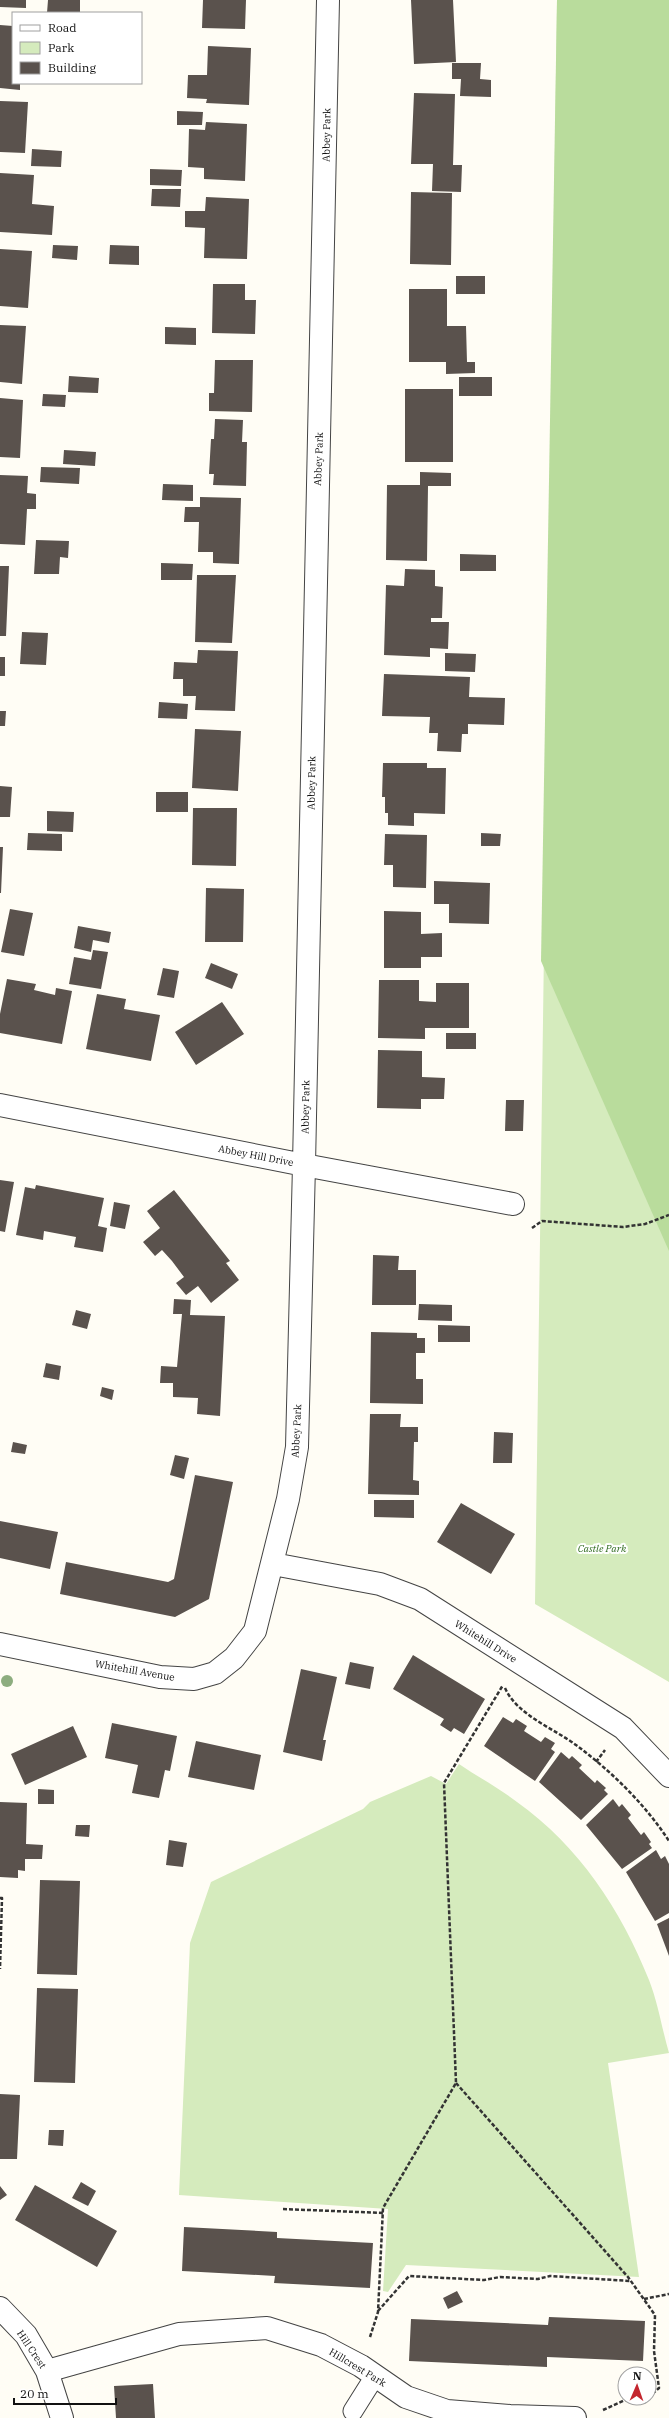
<svg xmlns="http://www.w3.org/2000/svg" width="669" height="2418" viewBox="0 0 669 2418" font-family="'IBM Plex Serif',serif">
	<rect width="100%" height="100%" fill="#fffdf5"/>
	<path fill="#d5ebbd" d="M557 0H669V1682L535 1604Z
		M459 1764C478 1777 499 1788 517 1802 579 1846 621 1910 649 1980 658 2003 662 2029 669 2053L608 2063 639 2277 406 2265 388 2292 383 2291 388 2209 179 2195 190 1943 211 1882 363 1809 370 1802 431 1776 446 1784Z"/>
	<path fill="#b9dc9c" d="M557 0H669V1251L541 961Z"/>
	<path fill="#5a524d" d="M0 0H26V8L0 7Z
		M48 0H80V13H47Z
		M203 0H246L245 29 202 28Z
		M411 0H453L456 62 414 64Z
		M0 25 13 26V83H20V90L0 88Z
		M208 46 251 48 249 105 206 103 207 99 187 98 188 75H207Z
		M452 63H481L480 79 491 80V97L460 96 461 79H452Z
		M414 93 455 94 453 165H462L461 192 432 191 433 164H411Z
		M0 101 28 102 25 153 0 152Z
		M177 111 203 112 202 125H177Z
		M206 122 247 124 245 181 204 179V168L188 167 189 129 205 130Z
		M32 149 62 151 61 167 31 166Z
		M150 169 182 170 181 186 150 185Z
		M0 173 34 175 32 204 54 206 52 235 0 232Z
		M152 189H181L180 207 151 206Z
		M411 192 452 193 451 265 410 264Z
		M206 197 249 199 247 259 204 258 205 228 185 227V211H205Z
		M53 245 78 246 77 260 52 258Z
		M110 245 139 246V265L109 264Z
		M0 249 32 251 28 308 0 306Z
		M456 276H485V294H456Z
		M213 284H245V300H256L255 334 212 333Z
		M409 289H447V326H466L467 362H475V373L446 374V362H409Z
		M0 325 26 326 22 384 0 382Z
		M165 327 196 328V345L165 344Z
		M215 360H253L252 412 209 411V393H214Z
		M69 376 99 378 98 393 68 392Z
		M459 377H492V396H459Z
		M405 389H453V462H405Z
		M43 394 66 395 65 407 42 406Z
		M0 398 23 400 20 458 0 457Z
		M215 419 243 420 242 442H247L246 486 213 485 214 474H209L211 439H214Z
		M64 450 96 452 95 466 63 464Z
		M41 467 80 468 79 484 40 482Z
		M420 472 451 473V486H428L427 561 386 560 387 485H420Z
		M0 475 28 476 27 493 36 494V509H27L25 545 0 544Z
		M163 484 193 485V501L162 500Z
		M200 497 241 498 239 564 213 563V552H198L199 522H184L185 507H200Z
		M36 540 69 541 68 558 60 557 59 574H34Z
		M460 554 496 555V571H460Z
		M161 563 193 564 192 580H161Z
		M0 566H9L6 636H0Z
		M405 569 435 570V586L443 587 442 618H431V622H449L448 649 430 648V657L384 655 386 585 404 586Z
		M197 575H236L232 643 195 642Z
		M22 632 48 633 46 665 20 664Z
		M198 650 238 651 235 711 195 710 196 696H183V679H173L174 662 197 663Z
		M445 653 476 654 475 672 445 671Z
		M0 657H5V676H0Z
		M384 674 470 677 469 697 505 698 504 725 468 724V734H462L461 752 437 751 438 733H429L430 717 382 716Z
		M159 702 188 704 187 719 158 718Z
		M0 711H6L5 726H0Z
		M195 729 241 731 238 791 192 788Z
		M383 763H427V768H446L445 814 414 813V826L388 825V813H385V797H382Z
		M0 786 12 787 10 817H0Z
		M156 792H188V812H156Z
		M193 808H237L236 866 192 865Z
		M47 811 74 812 73 832 47 831Z
		M28 833 62 834V851L27 850Z
		M481 833 501 834 500 846H481Z
		M385 834 427 835 426 888 393 887V865H384Z
		M0 847H3L1 893H0Z
		M434 881 490 883 489 924 449 923V904H434Z
		M206 888 244 889 243 942H205Z
		M10 909 33 913 24 956 1 952Z
		M384 911 421 912V934L442 933V957H421V968H384Z
		M78 926 111 932 109 943 93 940 91 952 74 948Z
		M93 950 108 952 101 989 69 984 74 957 91 960Z
		M211 963 238 974 232 989 205 978Z
		M163 968 179 971 174 998 157 995Z
		M7 979 36 984 34 990 55 995 56 988 72 991 62 1044 0 1033V1014Z
		M379 980H419V1001L436 1002V983H469V1028H425V1039L378 1038Z
		M97 994 126 999 124 1009 160 1015 151 1061 86 1049Z
		M222 1002 244 1034 196 1065 175 1032Z
		M446 1033H476V1049H446Z
		M378 1050 422 1051V1077L445 1078 444 1099H421V1109L377 1108Z
		M506 1100H524L523 1131H505Z
		M0 1180 14 1182 5 1232 0 1231Z
		M36 1185 104 1198 98 1226 107 1228 103 1252 74 1247 76 1237 44 1231 43 1240 16 1235 25 1187 35 1189Z
		M174 1190 230 1261 226 1263 239 1280 211 1303 198 1286 186 1295 176 1283 184 1277 172 1261 162 1250 155 1256 143 1242 160 1228 147 1211Z
		M114 1202 130 1205 125 1229 110 1226Z
		M373 1255 399 1256 398 1270H416V1305H372Z
		M174 1299 191 1300 190 1315 225 1316 220 1416 197 1414 198 1398 173 1397V1383H160L161 1366 177 1367 182 1314H173Z
		M419 1304 452 1305V1321L418 1320Z
		M76 1310 91 1314 87 1329 72 1325Z
		M438 1325 470 1326V1342H438Z
		M371 1332 417 1333V1338H425V1353H416V1379H423V1404L370 1403Z
		M46 1363 61 1366 59 1380 43 1377Z
		M102 1387 114 1390 112 1400 100 1396Z
		M370 1414H401L400 1427H418V1442H414L413 1480 419 1481V1495L368 1494Z
		M494 1432 513 1433 512 1463H493Z
		M13 1442 27 1445 25 1454 11 1452Z
		M175 1455 189 1458 184 1479 170 1475Z
		M195 1475 233 1482 209 1599 175 1617 60 1594 66 1562 168 1582 174 1579Z
		M374 1500H414V1518L374 1517Z
		M461 1503 515 1534 491 1574 437 1542Z
		M0 1521 58 1532 50 1569 0 1558Z
		M413 1655 485 1699 464 1734 454 1728 451 1732 440 1725 444 1719 393 1689Z
		M350 1662 374 1667 370 1689 345 1684Z
		M301 1669 337 1677 323 1740H326L322 1761 283 1752Z
		M503 1717 513 1723 516 1719 527 1726 524 1731 541 1742 545 1737 555 1743 551 1749 555 1752 535 1781 484 1746Z
		M112 1723 177 1736 170 1771 165 1770 159 1798 132 1793 138 1765 105 1758Z
		M73 1726 87 1757 25 1785 11 1754Z
		M196 1741 261 1755 254 1790 188 1777Z
		M561 1752 569 1759 572 1756 582 1765 579 1768 595 1783 597 1780 606 1788 604 1790 608 1794 581 1820 539 1782Z
		M38 1789 54 1790V1804H38Z
		M613 1799 619 1807 622 1804 631 1815 628 1818 641 1835 644 1832 651 1842 649 1844 652 1848 622 1869 586 1825Z
		M0 1802 27 1803 26 1844 43 1845 42 1859H25V1871L18 1870V1878L0 1877Z
		M76 1825H90L89 1837 75 1836Z
		M169 1840 187 1843 183 1867 166 1865Z
		M656 1850 661 1859 665 1856 669 1864V1913L655 1921 626 1872Z
		M40 1880 80 1881 77 1975 37 1974Z
		M669 1918V1956L657 1924Z
		M37 1988 78 1989 75 2083 34 2082Z
		M0 2094 20 2095 17 2159H0Z
		M49 2130H64L63 2146 48 2145Z
		M81 2182 96 2191 88 2206 72 2198Z
		M35 2185 117 2231 97 2267 15 2220Z
		M0 2186 7 2195 0 2200Z
		M184 2227 277 2232V2238L373 2243 370 2288 274 2283 275 2276 182 2271Z
		M457 2291 463 2302 448 2309 443 2298Z
		M549 2317 645 2321 643 2361 547 2357V2367L409 2361 411 2319 548 2325Z
		M153 2384 155 2418H116L114 2386Z"/>
	<g fill="none" stroke-linecap="round" stroke-linejoin="round">
		<g stroke="#444" stroke-width="21">
			<path id="service" d="M353 2411 375 2376"/>
		</g>
		<g stroke="#444" stroke-width="24">
			<path id="minor" d="M0 1105 304 1165 513 1204
				M273 1564 380 1584 420 1599 623 1728 669 1776
				M0 1644 160 1677 194 1679 215 1673 234 1658 255 1631 288 1499 297 1447 304 1165 328 0
				M0 2308 26 2335 47 2371 62 2418
				M47 2371 179 2334 267 2328 321 2345 361 2366 406 2397 447 2411 510 2416 575 2418"/>
		</g>
		<path stroke="#333" stroke-width="2.5" stroke-dasharray="4 2" stroke-linecap="butt" d="M532 1228 542 1221 623 1227 645 1224 669 1215
			M505 1688C517 1715 553 1728 576 1745 611 1771 645 1804 669 1841
			M596 1762 605 1750
			M0 1898H2L0 1969
			M456 2083 628 2277 655 2315 654 2351 659 2388 649 2397
			M283 2209 383 2213
			M644 2299 669 2294
			M378 2311 409 2276 484 2280 500 2277 538 2279 550 2276 631 2281
			M370 2337 378 2312 383 2208 456 2083 444 1783 503 1685
			M603 2410 625 2400 645 2402 648 2398"/>
		<use href="#service" stroke="#fff" stroke-width="19"/>
		<use href="#minor" stroke="#fff" stroke-width="22"/>
	</g>
	<circle fill="#8dad7f" cx="7" cy="1681" r="6"/>
	<g text-anchor="middle" stroke-width="4" stroke-linejoin="round" paint-order="stroke">
		<g font-size="10" fill="#111" stroke="#fff">
			<text transform="translate(326 135) rotate(-89)" y="4">Abbey Park</text>
			<text transform="translate(318 459) rotate(-88)" y="4">Abbey Park</text>
			<text transform="translate(311 783) rotate(-89)" y="4">Abbey Park</text>
			<text transform="translate(305 1107) rotate(-89)" y="4">Abbey Park</text>
			<text transform="translate(256 1155) rotate(11)" y="4">Abbey Hill Drive</text>
			<text transform="translate(296 1431) rotate(-87)" y="4">Abbey Park</text>
			<text transform="translate(486 1641) rotate(32)" y="4">Whitehill Drive</text>
			<text transform="translate(135 1670) rotate(10)" y="4">Whitehill Avenue</text>
			<text transform="translate(32 2349) rotate(56)" y="4">Hill Crest</text>
			<text transform="translate(358 2367) rotate(31)" y="4">Hillcrest Park</text>
		</g>
		<g font-size="10" font-style="italic" fill="#2f6b1f" stroke="#fff">
			<text x="602" y="1552">Castle Park</text>
		</g>
	</g>
	<rect x="12" y="12" width="130" height="72" fill="#ffffff" stroke="#a0a0a0"/>
	<rect x="20" y="25" width="20" height="6" fill="#ffffff" stroke="#a0a0a0"/>
	<text x="48" y="32" font-size="12" fill="#111111">Road</text>
	<rect x="20" y="42" width="20" height="12" fill="#d5ebbd" stroke="#a0a0a0"/>
	<text x="48" y="52" font-size="12" fill="#111111">Park</text>
	<rect x="20" y="62" width="20" height="12" fill="#5a524d" stroke="#a0a0a0"/>
	<text x="48" y="72" font-size="12" fill="#111111">Building</text>
	<g transform="translate(637 2386) rotate(2)"><circle r="19" fill="#ffffff" stroke="#a0a0a0"/>
	<path d="M0-3L7 15L0 10L-7 15Z" fill="#c4262e"/>
	<text y="-6" font-size="11" font-weight="bold" text-anchor="middle" fill="#111111">N</text>
	</g>
	<path d="M14 2398v6h102v-6" fill="none" stroke="#111111" stroke-width="2"/>
	<text x="20" y="2398" font-size="12" fill="#111111" stroke="#ffffff" stroke-width="3" paint-order="stroke">20 m</text>
</svg>
